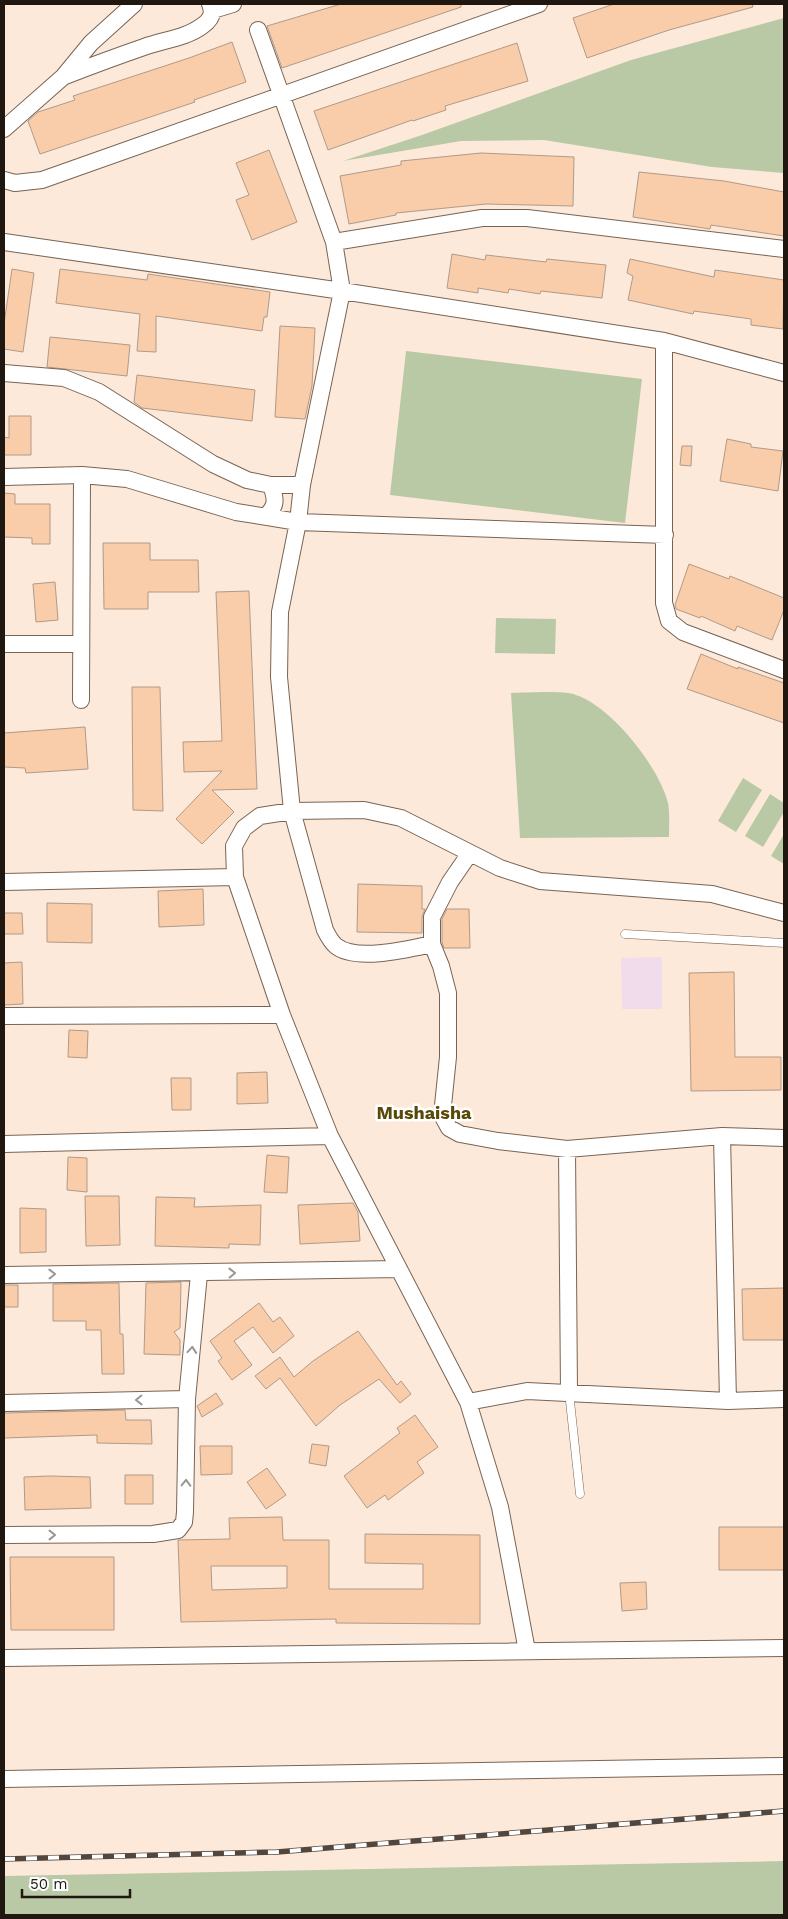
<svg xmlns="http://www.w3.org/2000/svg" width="788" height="1919" viewBox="0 0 788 1919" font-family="'Work Sans',sans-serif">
	<rect width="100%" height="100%" fill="#fde9da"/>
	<path fill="#f1dceb" d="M662 957V1009H622L621 958Z"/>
	<path fill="#b9c9a5" d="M784 18V173L712 167 544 140 461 141 343 161 422 135 631 60Z
		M406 351 642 379 625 523 390 495Z
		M496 618 556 619 555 654 495 653Z
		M511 693C526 693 564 690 576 695 612 707 659 767 668 803 670 814 669 827 669 837L520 838Z
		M743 778 762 790 736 832 718 821Z
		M770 794 784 803V812L763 847 745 836Z
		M784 834V864L771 856Z
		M784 1861V1915H4V1876Z"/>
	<path fill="#f9ccaa" stroke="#b19a88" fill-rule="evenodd" d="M341 4H461V7L282 68 267 26Z
		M614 4H752L753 7 669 30 587 58 573 18Z
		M232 42 246 82 194 100 195 102 40 154 28 121 38 112 75 100 73 96 189 58Z
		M517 43 528 81 445 106 446 110 413 121 412 120 328 150 314 111Z
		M269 150 297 222 252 240 236 200 249 195 236 163Z
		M481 153 574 157 573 206 486 204 396 213V215L349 224 340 176 401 165V161Z
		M639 172 724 181 784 192V236L711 225 710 229 633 217Z
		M452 254 485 260 486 255 546 262 547 259 606 265 602 298 541 291 540 294 509 289 508 293 478 288V293L447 288Z
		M630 259 714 277 715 270 784 280 783 329 751 325V319L694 311 693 314 628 300 633 276 627 273Z
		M12 269 34 273 23 352 4 349V324Z
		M60 269 147 280 148 274 270 292 267 317H264L262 331 156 316V352L137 351 140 314 56 303Z
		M280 326 315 328 312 386 305 419 275 417Z
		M50 337 130 345 127 376 47 367Z
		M137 375 255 390 252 421 142 408 134 402Z
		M9 416H31V455H4V437L9 438Z
		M727 439 751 444V447L783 451 778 491 720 481Z
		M682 446H692L691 466 680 465Z
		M4 493 15 494V504H50V544H32V538L4 537Z
		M103 543H150V560H198L199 592H148V609H104Z
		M689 564 729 579 730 576 784 598V610L772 640 737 626 735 631 701 616 700 618 676 609 675 605Z
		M55 582 58 620 36 622 33 584Z
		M249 591 257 789 212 790 234 812 202 844 176 819 222 771 184 772 183 742 222 741 216 592Z
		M701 654 738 669V667L784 683V723L687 689Z
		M132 687H160L163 811 133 810Z
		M85 727 88 769 26 773 25 768 4 767V733Z
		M358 884 422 886V909H425L422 917V933L357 932Z
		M203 889 204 925 159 927 158 891Z
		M47 903 92 904V943L47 942Z
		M447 909H469L470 948H444L442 942V919Z
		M4 913H22L23 934H4Z
		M22 962 23 1004 4 1005V963Z
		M734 972 735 1057H781V1090L691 1091 689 973Z
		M69 1030 88 1031 87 1058 68 1057Z
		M267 1072 268 1103 237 1104V1073Z
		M171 1078H191V1110H172Z
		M267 1155 289 1157 287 1193 264 1192Z
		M68 1157 87 1158V1192L67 1190Z
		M85 1196H119L120 1245 86 1246Z
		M156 1197 195 1198 194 1207 261 1205 260 1245 229 1244V1248L155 1246Z
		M353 1203 358 1212 360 1241 300 1244 298 1205Z
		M20 1208 46 1209V1252L20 1253Z
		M181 1282 180 1328 174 1332 180 1340V1355L144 1354 146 1283Z
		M119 1283 120 1334H123L124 1374H102L101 1330H86V1321H53V1284Z
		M4 1285H18V1307H4Z
		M784 1288V1340H743L742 1289Z
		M259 1303 273 1322 280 1317 294 1336 273 1353 253 1327 234 1341 252 1365 232 1380 218 1361 222 1358 210 1341Z
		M358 1331 397 1385 401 1381 411 1394 400 1403 379 1379 340 1405 316 1426 280 1378 266 1389 255 1376 280 1357 294 1377 313 1361Z
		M216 1393 223 1404 202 1417 197 1406Z
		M125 1410 126 1420H151L152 1444 97 1443V1435L4 1438V1413Z
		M415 1415 438 1447 417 1462 424 1473 388 1500 385 1495 367 1508 344 1476 400 1433 397 1428Z
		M312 1444 329 1446 326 1466 309 1463Z
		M200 1446H232V1474L201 1475Z
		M267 1468 286 1495 266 1509 247 1482Z
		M125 1475H153V1504H125Z
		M50 1476 90 1477 91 1508 25 1510 24 1477Z
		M282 1517 283 1540H329V1589H423V1564L365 1563V1534L480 1535V1624L336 1623V1619L181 1622 178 1540 230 1539 229 1518ZM211 1566H287V1588L212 1590Z
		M719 1527H784V1570H719Z
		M10 1557H114V1630H11Z
		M646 1582 647 1609 622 1611 620 1583Z"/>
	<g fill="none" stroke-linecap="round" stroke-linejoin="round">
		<g stroke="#796453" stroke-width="9">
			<path id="lane" d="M625 934 784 943
				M569 1392 580 1494"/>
		</g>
		<g stroke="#796453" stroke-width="18">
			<path id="street" d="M213 10 233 4
				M258 30 334 242 342 291 302 485 298 522 280 612 279 677 292 811 325 930C328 936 331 942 336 946 356 962 409 949 432 944
				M65 76C91 66 118 56 144 47 163 40 186 38 202 26 211 20 214 13 210 4
				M4 129 63 77 91 43 134 4
				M4 180 15 183 42 180 539 4
				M4 242 342 291 664 341 784 373
				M334 242 482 218H527L784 249
				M664 341V603L669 621 683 632 784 670
				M4 373 64 378 99 392 213 464 247 480 271 485H302
				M4 477 82 475 127 479 236 512 298 522 665 535
				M266 516C277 506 276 499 271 485
				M4 644H81
				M81 700 82 475
				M470 853 450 882 432 917V944L441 966 448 993V1057L442 1115 449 1128 460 1134 498 1141 567 1149 722 1136 784 1138
				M4 882 235 877
				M4 1016 282 1015
				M722 1136 728 1401
				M4 1144 330 1136
				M567 1149 569 1392
				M4 1275 399 1269
				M468 1402 527 1391 728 1401 784 1399
				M4 1403 187 1399
				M4 1535 153 1534 178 1530 184 1522 185 1512 187 1399 199 1274
				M527 1651 500 1507 468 1402 330 1136 282 1015 235 877 234 846 244 828 260 816 292 811 364 810 401 818 500 868 540 881 712 894 784 913
				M4 1658 784 1648
				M4 1779 784 1766"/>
		</g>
		<use href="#lane" stroke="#fff" stroke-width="8"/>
		<use href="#street" stroke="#fff" stroke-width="16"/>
		<g stroke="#52473f" stroke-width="5.5">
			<path id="rail" d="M4 1859 277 1852 784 1811"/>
		</g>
		<use href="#rail" stroke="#fff" stroke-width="4" stroke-dasharray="11" stroke-linecap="butt"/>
	</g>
	<defs><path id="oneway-chevron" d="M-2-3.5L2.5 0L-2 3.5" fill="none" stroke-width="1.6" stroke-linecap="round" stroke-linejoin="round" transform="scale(1.25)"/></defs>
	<g stroke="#9a9793">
		<use href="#oneway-chevron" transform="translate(232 1273) rotate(-1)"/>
		<use href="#oneway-chevron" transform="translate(52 1274) rotate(-1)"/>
		<use href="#oneway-chevron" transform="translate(192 1350) rotate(-85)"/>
		<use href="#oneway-chevron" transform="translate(139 1400) rotate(179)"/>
		<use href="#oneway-chevron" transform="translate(186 1483) rotate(-89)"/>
		<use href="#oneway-chevron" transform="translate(52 1535)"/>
	</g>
	<g text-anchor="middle" stroke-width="5" stroke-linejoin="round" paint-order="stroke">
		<g font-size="18" font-weight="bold" fill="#594806" stroke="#fff">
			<text x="424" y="1119">Mushaisha</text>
		</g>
	</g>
	<rect width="788" height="1919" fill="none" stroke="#1f1710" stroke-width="10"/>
	<path d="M22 1889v8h108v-8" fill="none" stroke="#1f1710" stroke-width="2.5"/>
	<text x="30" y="1889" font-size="15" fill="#1f1710" stroke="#ffffff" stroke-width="4" paint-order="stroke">50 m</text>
</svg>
